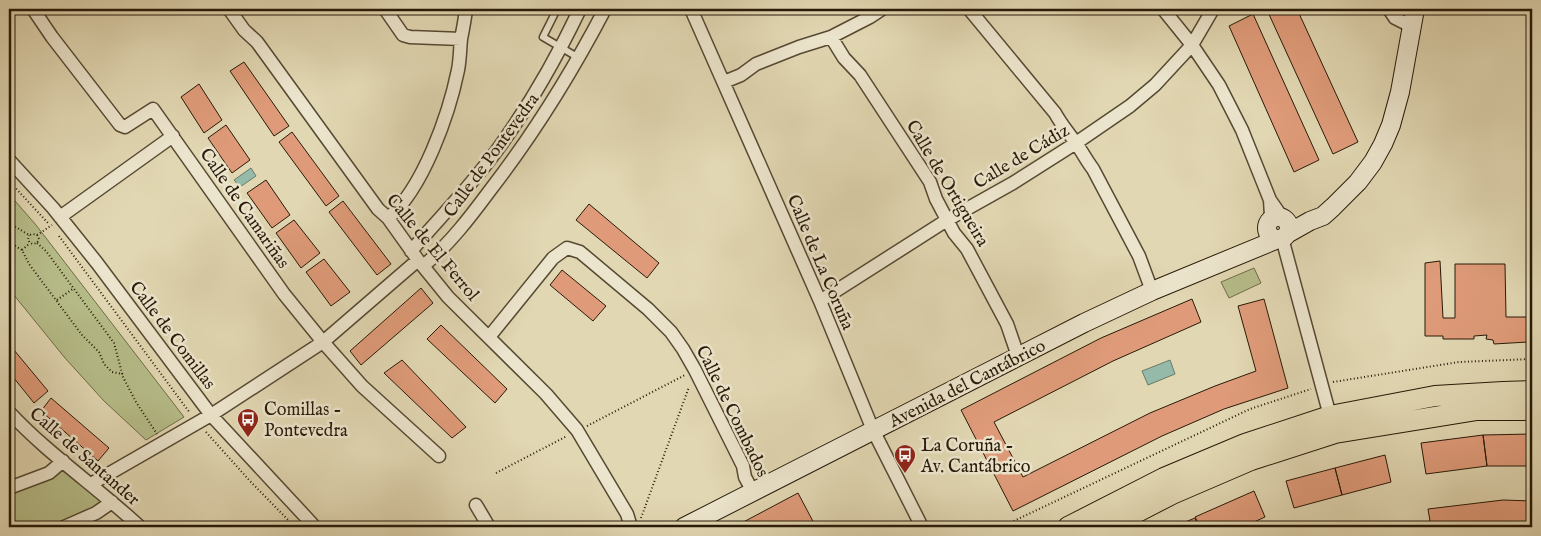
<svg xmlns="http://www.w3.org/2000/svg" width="1541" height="536" viewBox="0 0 1541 536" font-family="'IM FELL English',serif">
	<rect width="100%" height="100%" fill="#e1d7b2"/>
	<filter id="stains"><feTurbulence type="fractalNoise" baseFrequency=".004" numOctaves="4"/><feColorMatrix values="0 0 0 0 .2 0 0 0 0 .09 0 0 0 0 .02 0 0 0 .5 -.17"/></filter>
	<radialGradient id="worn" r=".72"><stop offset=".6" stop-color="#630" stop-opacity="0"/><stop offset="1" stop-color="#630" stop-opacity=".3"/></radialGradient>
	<path fill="#b6bd89" stroke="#6f6c48" d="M9 194 36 225 184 417 146 440 104 401 65 358 9 289Z
		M1254 268 1261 283 1229 298 1221 282Z
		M61 468 102 503 92 511 55 527H9V493Z"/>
	<path fill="#95baa9" stroke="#697a69" d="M251 168 256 176 240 187 234 180Z
		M1170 360 1175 374 1148 385 1142 371Z"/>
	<path fill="#df9b79" stroke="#281a08" d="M1270 9H1297L1358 142 1333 154 1267 10Z
		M1253 14 1319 160 1294 172 1229 26Z
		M244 62 289 126 274 136 230 71Z
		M199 84 222 120 204 133 181 97Z
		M226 125 250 160 232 173 208 138Z
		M292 132 339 196 326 206 279 142Z
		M266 180 290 215 272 228 247 193Z
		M343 201 391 264 377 275 329 212Z
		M589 204 659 263 647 278 576 220Z
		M294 220 320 253 301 268 276 233Z
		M324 259 350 292 331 306 306 272Z
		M1440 261 1443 318H1455V264H1505L1506 317H1532V338H1528V342L1494 344 1493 340 1486 339 1487 335 1474 336V339H1443V336H1425V263Z
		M562 270 606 306 593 321 550 285Z
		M421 288 433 303 361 365 350 351Z
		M1192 299 1201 322 1113 361 994 422 1023 477 1150 413 1215 386 1256 371 1238 306 1264 299 1288 388 1224 409 1162 436 1013 511 961 410 1101 338Z
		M441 325 507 389 495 403 427 339Z
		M9 344 48 391 34 403 9 372Z
		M402 360 466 427 452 438 384 373Z
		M51 398 109 448 98 461 41 411Z
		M1532 434V466H1487L1483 435Z
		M1483 435 1487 466 1426 474 1421 443Z
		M1385 455 1391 482 1342 495 1335 468Z
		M1335 468 1342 495 1294 508 1286 481Z
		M1254 491 1265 517 1243 527H1200L1195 517Z
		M798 493 816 527H734Z
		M1503 500 1532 501V527H1431L1428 509Z
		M1195 518 1199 527H1173Z
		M1399 522 1400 527H1379L1378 525 1382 524V526Z"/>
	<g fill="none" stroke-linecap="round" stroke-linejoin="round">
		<g stroke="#564932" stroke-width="9">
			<path id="lane" d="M557 9 543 37 579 58"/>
		</g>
		<g stroke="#564932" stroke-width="15">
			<path id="street" d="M33 9 52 37 120 125 125 127 153 109 284 294 323 342 362 386 439 456
				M229 9 244 30 257 42 378 209 388 218 418 260 448 297 546 394 577 430 627 514 631 527
				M385 9 403 35 410 37 461 39
				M691 9 820 301 873 430 922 527
				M969 9 1055 113C1061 124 1068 132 1075 142 1082 151 1086 160 1093 169L1139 256 1152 291
				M1163 9 1192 45 1219 85 1242 130 1270 200 1284 220
				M1389 9 1395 18 1411 26
				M831 37 844 58 860 75 930 182 936 199 954 233 967 249 1007 324 1018 356
				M724 82 741 75 756 64 799 47 831 37 870 17 882 9
				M9 160 53 208 97 263 211 415 315 527
				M60 217 173 136
				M388 218C423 189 449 114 458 70 460 60 460 49 461 39 463 29 465 19 466 9
				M1270 222 1271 216 1270 200
				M1282 238 1330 416
				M411 251C441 216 473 184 500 146 531 103 557 57 580 9
				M423 266C449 245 471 216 491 189 535 132 572 72 605 9
				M820 301 947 220 1013 183 1076 143 1130 106 1155 85 1192 45 1213 9
				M489 337 553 258 567 248 580 252 648 309 671 332 683 349 695 370 743 466 745 477 753 492
				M9 412C48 454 97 487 140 527
				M91 484 211 415 323 342 418 260
				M9 488 49 473 63 461
				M476 505 489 527
				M64 527 96 513 112 502"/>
		</g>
		<g stroke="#281a08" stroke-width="20">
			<path id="secondary" d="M1267 228a11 11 0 1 1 22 0a11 11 0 1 1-22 0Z
				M1287 234 1310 221 1323 216 1333 207 1358 182 1373 162 1383 144 1391 125 1400 92 1415 9
				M684 527 1084 323 1152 291 1278 239"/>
		</g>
		<g stroke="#281a08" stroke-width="22">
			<path id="primary" d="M1068 527 1164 478 1245 444 1330 416 1435 396 1503 392 1532 391
				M1108 527 1172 494 1251 460 1335 433 1477 410H1532"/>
		</g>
		<path stroke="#281a08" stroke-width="2" stroke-dasharray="1 2.5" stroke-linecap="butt" d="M9 181 48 223
			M9 223 29 235 33 234 37 235 39 239 37 243 33 244 30 243 28 240 29 235
			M37 235 52 225
			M59 236 190 413
			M9 242 22 250 29 264 82 335 99 352 104 364 112 372 123 374
			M37 243 46 251 114 343 123 377 136 402 157 434
			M22 250 30 243
			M57 300 74 288
			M1333 382 1459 362 1532 359
			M587 426 685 375
			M206 432 249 480 295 527
			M496 473 567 436
			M641 518 689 387
			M1001 527 1250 409 1311 389"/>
		<use href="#lane" stroke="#ece5cd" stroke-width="6"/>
		<use href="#street" stroke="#ece5cd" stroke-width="12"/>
		<use href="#secondary" stroke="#ece5cd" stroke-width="18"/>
		<use href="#primary" stroke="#e1d7b2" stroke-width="20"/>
	</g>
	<defs>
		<g id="bus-pin" transform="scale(1.125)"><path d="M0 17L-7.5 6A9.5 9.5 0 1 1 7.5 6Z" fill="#8f2418" stroke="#ece5cd"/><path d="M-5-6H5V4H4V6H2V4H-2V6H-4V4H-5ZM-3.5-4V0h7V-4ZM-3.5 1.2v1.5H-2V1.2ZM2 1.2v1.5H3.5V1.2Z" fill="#fff"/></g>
	</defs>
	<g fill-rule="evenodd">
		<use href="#bus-pin" x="248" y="419"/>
		<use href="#bus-pin" x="905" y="455"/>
	</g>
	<g text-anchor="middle" stroke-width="5" stroke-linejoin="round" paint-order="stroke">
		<g font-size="18" fill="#281a08" stroke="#ece5cd">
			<text transform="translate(491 155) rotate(-54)" y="6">Calle de Pontevedra</text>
			<text transform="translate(1021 156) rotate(-31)" y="6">Calle de Cádiz</text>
			<text transform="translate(948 183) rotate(59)" y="6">Calle de Ortigueira</text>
			<text transform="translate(245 208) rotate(55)" y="6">Calle de Camariñas</text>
			<text transform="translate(433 247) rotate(50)" y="6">Calle de El Ferrol</text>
			<text transform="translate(821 262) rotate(67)" y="6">Calle de La Coruña</text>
			<text transform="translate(173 335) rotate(53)" y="6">Calle de Comillas</text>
			<text transform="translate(967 383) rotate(-27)" y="6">Avenida del Cantábrico</text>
			<text transform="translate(733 411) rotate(64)" y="6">Calle de Combados</text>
			<text transform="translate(85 456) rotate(41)" y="6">Calle de Santander</text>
		</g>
		<g font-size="18" fill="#281a08" stroke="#ece5cd" text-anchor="start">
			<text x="264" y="415">Comillas -<tspan x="264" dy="21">Pontevedra</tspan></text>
			<text x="921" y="451">La Coruña -<tspan x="921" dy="21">Av. Cantábrico</tspan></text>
		</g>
	</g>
	<rect width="1541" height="536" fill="none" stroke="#e1d7b2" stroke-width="30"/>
	<rect x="10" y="10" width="1521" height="516" fill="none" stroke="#281a08" stroke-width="2.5"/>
	<rect x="15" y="15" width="1511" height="506" fill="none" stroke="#281a08"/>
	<rect width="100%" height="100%" filter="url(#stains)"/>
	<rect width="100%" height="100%" fill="url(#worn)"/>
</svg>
